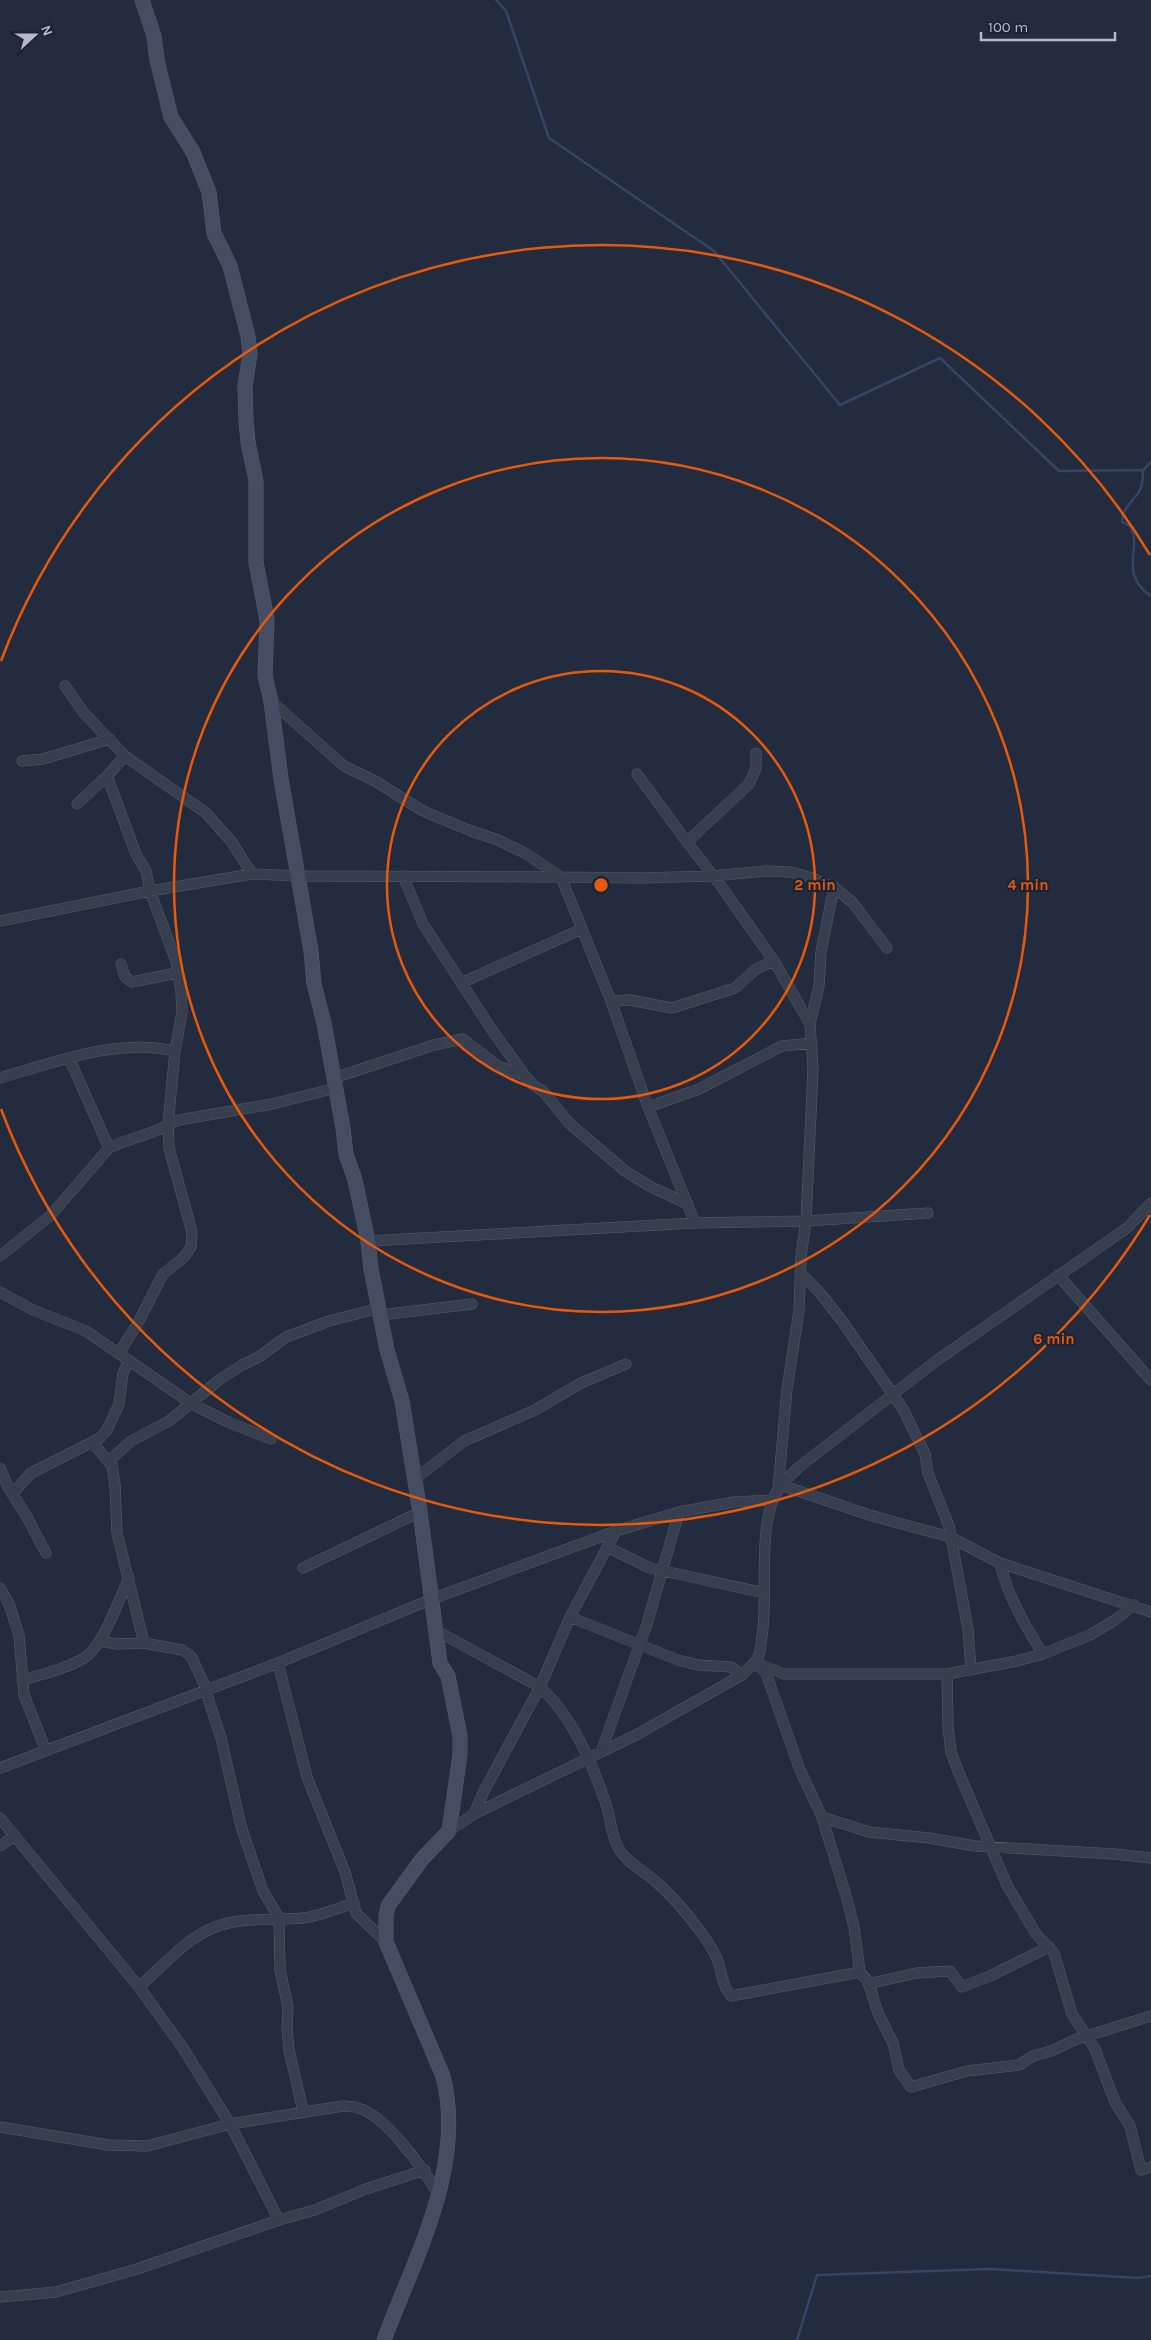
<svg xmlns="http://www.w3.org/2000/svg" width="1151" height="2340" viewBox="0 0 1151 2340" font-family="Karla,sans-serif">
	<rect width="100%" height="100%" fill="#232c3e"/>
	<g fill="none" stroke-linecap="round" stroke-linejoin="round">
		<path stroke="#364566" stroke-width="2.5" d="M496 0 506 11 549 138 714 251 840 405 940 358 1059 471 1143 470C1143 477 1143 483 1140 490 1134 501 1122 508 1122 522 1126 524 1130 525 1131 528 1142 548 1118 574 1151 596
			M1143 470 1151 462
			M797 2340 817 2275 990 2269 1138 2278 1151 2276"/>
		<g stroke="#555c6c" stroke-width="11">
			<path id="street" d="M65 686 84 713 125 756 206 813 231 841 252 874
				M271 701 344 766 375 781 423 811 471 831 498 840 525 853 561 877 640 878 712 876 766 871 791 872 812 878 834 887 853 903 887 948
				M756 753V768L749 784 687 842 721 886 774 961 810 1024
				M125 756 107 776 136 854 146 871 150 891 176 961 181 991 182 1012 175 1051 168 1125 179 1120 272 1104 336 1088
				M22 761 43 759 110 739
				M637 774 687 842
				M77 804 107 776
				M403 876 423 924 492 1030 525 1076 533 1085 543 1091 569 1123 625 1171 651 1187 688 1204
				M0 921 150 891 252 874 298 876 561 877 611 1001 648 1107 695 1223
				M121 964 125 977 132 982 177 973
				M463 982 582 929
				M611 1001 630 1000 672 1008 735 988 756 969 774 961
				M69 1058 109 1148
				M0 1078C56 1062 116 1038 175 1051
				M334 1078 434 1045 463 1039 498 1066 525 1076
				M648 1107 699 1089 782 1046 812 1043
				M368 1241 695 1223 806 1221 928 1213
				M0 1256 50 1216 109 1148C128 1138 149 1136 168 1125
				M800 1272 821 1294 842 1321 903 1409 925 1454 928 1473 949 1526 968 1629 971 1670
				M1058 1275 1151 1380
				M0 1292 33 1310 86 1331 192 1404 230 1423 271 1439
				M381 1315 472 1304
				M119 1353 138 1323 163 1274 184 1257 191 1247 192 1232 169 1148 168 1125
				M93 1443 111 1465
				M0 1468 8 1487 27 1517 46 1553
				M415 1479 464 1441 535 1410 581 1383 626 1364
				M781 1485 869 1515 950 1537 1000 1563 1151 1612
				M778 1490 787 1389 799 1311 801 1256 806 1221 813 1069 810 1024 819 986 821 952 834 887
				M12 1494 31 1473 100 1438 107 1430 119 1404 123 1373 129 1360
				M607 1547 650 1568 764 1593
				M1000 1563C1008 1597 1025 1625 1043 1654
				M303 1568 420 1512
				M0 1588 9 1604 19 1635 24 1695 46 1751
				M570 1617 678 1660 698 1665 731 1667 742 1675
				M435 1630 540 1687C572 1716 591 1761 605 1801 611 1817 610 1834 619 1849 627 1863 643 1870 655 1881 673 1896 689 1916 703 1935 709 1943 714 1952 718 1961 722 1974 722 1985 731 1996L860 1972
				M99 1641 117 1644 144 1643 182 1650 191 1656 206 1688 209 1701 221 1738 241 1826 263 1891 279 1918 280 1970 288 2007 287 2028 289 2050 303 2111
				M144 1643 117 1533 115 1485 111 1459 131 1441 169 1421 219 1380 242 1365 259 1357 286 1337 329 1321 380 1308
				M278 1663 307 1777 345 1872 356 1913 386 1942
				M755 1663 766 1673 800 1770 822 1817 847 1899 854 1927 860 1972 868 1981 878 2013 893 2043 899 2070 911 2087 967 2071 1019 2065 1033 2056 1051 2051 1077 2039 1151 2016
				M761 1665 784 1674H947L1017 1661 1043 1654 1090 1635 1115 1620 1134 1605
				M947 1674 948 1727 951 1752 958 1771 1007 1885 1036 1934 1054 1953 1072 2014 1095 2049 1115 2102 1130 2126 1141 2170 1151 2167
				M22 1680C42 1674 66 1669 84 1658 103 1647 119 1599 129 1578
				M601 1752 647 1624 679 1512
				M0 1768 278 1663 432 1599 616 1531 679 1512 734 1502 773 1500
				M474 1814 484 1791 540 1687 570 1617 616 1531
				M822 1817 869 1832 929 1838 975 1846 1114 1854 1151 1858
				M0 1818 139 1987 183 2048 230 2124 279 2220
				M449 1831 474 1814 636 1735 742 1675C748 1669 756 1663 759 1655 761 1649 761 1642 762 1636 769 1593 756 1528 778 1489 783 1481 792 1474 799 1467L936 1361 1127 1228 1151 1203
				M0 1846 14 1836
				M868 1984 916 1973 950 1971 962 1987 990 1976 1049 1947
				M139 1987C162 1967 186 1938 215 1927 244 1916 273 1921 303 1918 320 1916 338 1908 354 1903
				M0 2127 108 2145 147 2146 230 2124 343 2106C348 2107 353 2106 358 2108 386 2115 424 2170 438 2194
				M0 2297 56 2292 137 2269 279 2220 315 2210 366 2189 425 2170"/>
		</g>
		<g stroke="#555c6c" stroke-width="15">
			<path id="secondary" d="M142 0 154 36 157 60 171 117 193 152 209 192 214 233 230 266 248 336 250 354 245 386 246 421 248 442 256 481V562L267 620 265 676 271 701 281 779 311 951 314 984 324 1023 343 1128 346 1154 355 1180 368 1241 371 1269 387 1350 402 1401 420 1512 440 1663 448 1676 460 1736V1755L449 1831 422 1859 388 1906 386 1916V1942L443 2076C466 2166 415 2257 384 2340"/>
		</g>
		<use href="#street" stroke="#373e4e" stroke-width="10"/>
		<use href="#secondary" stroke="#454d62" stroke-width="14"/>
	</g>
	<g fill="none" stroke="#e8590c" stroke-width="2.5">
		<circle cx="601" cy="885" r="214"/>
		<circle cx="601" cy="885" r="427"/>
		<path d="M1150 1215A641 641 0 0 1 1 1109M1 661A641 641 0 0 1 1150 555"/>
	</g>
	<circle cx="601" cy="885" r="8" fill="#e8590c" stroke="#1c2333" stroke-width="2.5"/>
	<g font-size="15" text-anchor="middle" font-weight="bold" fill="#e8590c" stroke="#1c2333" stroke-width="4.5" stroke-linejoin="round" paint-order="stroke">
		<text x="815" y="890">2 min</text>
		<text x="1028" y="890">4 min</text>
		<text x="1054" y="1344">6 min</text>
	</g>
	<g transform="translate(35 35) rotate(69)" stroke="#1c2333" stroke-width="4" paint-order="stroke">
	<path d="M0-4L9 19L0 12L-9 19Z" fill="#b3b9c9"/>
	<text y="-8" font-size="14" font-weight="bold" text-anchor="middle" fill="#b3b9c9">N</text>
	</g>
	<path d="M981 32v8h134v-8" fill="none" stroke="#b3b9c9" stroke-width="2.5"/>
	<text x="988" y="32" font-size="15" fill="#b3b9c9" stroke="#1c2333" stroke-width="4" paint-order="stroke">100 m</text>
</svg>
